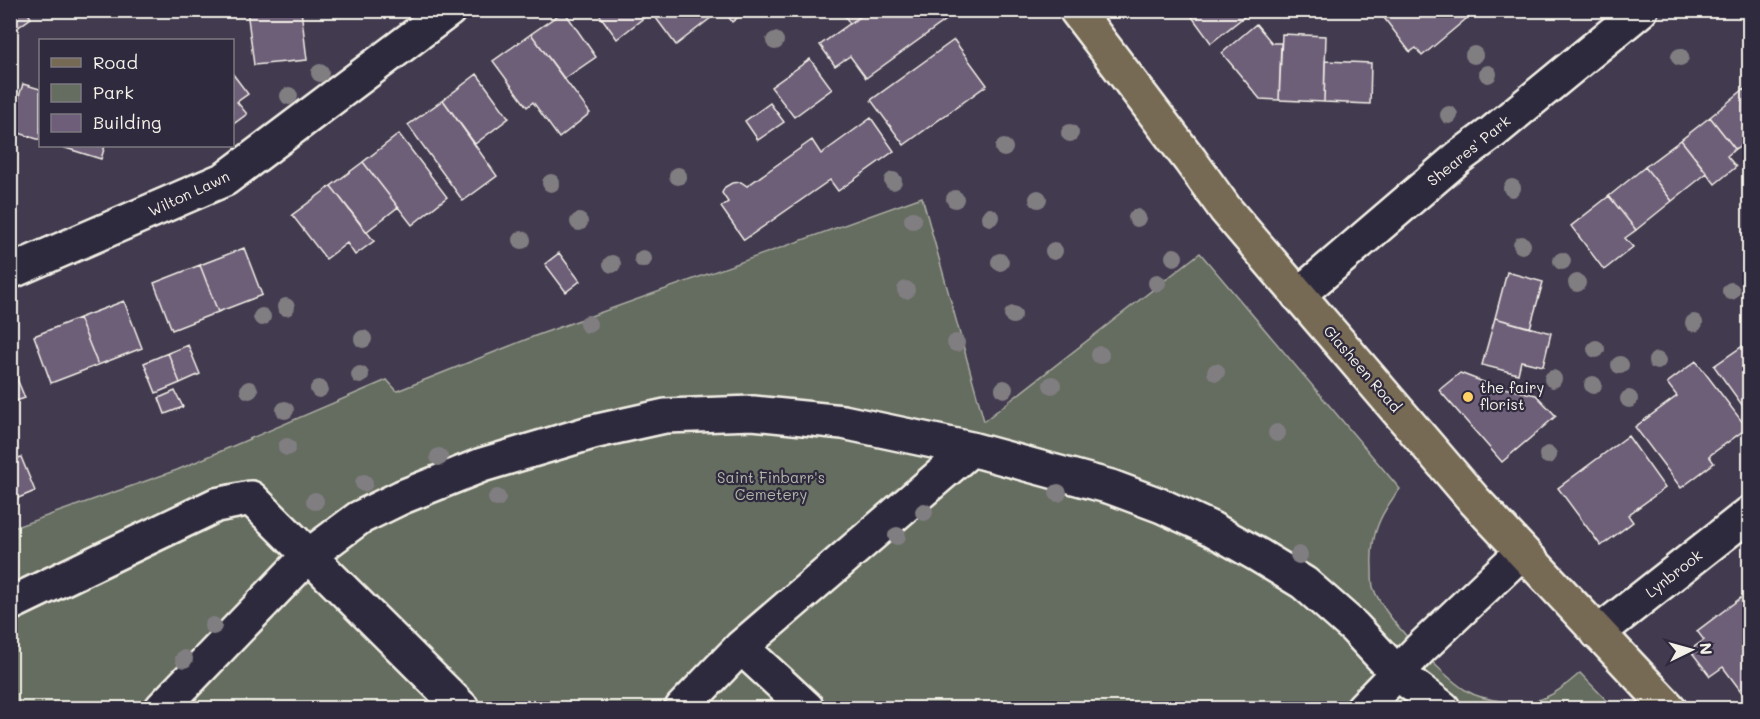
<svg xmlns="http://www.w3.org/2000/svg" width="1760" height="719" viewBox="0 0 1760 719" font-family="Mali,sans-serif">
	<rect width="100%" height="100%" fill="#423a4f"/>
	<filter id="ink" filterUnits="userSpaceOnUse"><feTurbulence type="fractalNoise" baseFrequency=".0167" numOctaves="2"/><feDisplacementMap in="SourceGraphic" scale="12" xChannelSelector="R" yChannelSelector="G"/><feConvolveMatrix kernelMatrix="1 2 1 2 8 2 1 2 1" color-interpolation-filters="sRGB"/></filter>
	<g filter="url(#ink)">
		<path fill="#656c60" stroke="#acaea4" stroke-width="1.5" d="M922 197 984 421 1200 253 1400 489C1380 514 1370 535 1372 568 1372 574 1372 581 1373 587 1380 608 1406 637 1422 652 1436 665 1450 681 1467 691 1483 701 1521 705 1538 700 1555 695 1567 684 1580 673L1614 708H11L10 529 177 470 387 380 397 391 535 336Z"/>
		<path fill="#6e5e79" stroke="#f4f1e8" stroke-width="1.5" d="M10 10H26L31 18 10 33Z
			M247 10H301L307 60 254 65Z
			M596 10H650L651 12 617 39Z
			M650 10H721L676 45Z
			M724 10H748L732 22Z
			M841 10H869L850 24Z
			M869 10H950L953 15 866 78 850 56 835 66 820 45Z
			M1187 10H1249L1250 12 1211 43Z
			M1378 10H1458L1466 19 1422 56 1416 48 1410 52Z
			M1458 10H1478L1466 19Z
			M564 11 596 57 564 79 531 34Z
			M1256 24 1272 43H1281L1279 100 1260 99 1222 53Z
			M531 34 590 113 559 138 533 102 527 107 493 61Z
			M1282 34 1326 36 1324 102 1279 100Z
			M954 40 987 85 904 145 871 100Z
			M810 59 832 89 794 117 771 87Z
			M1325 61 1371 63 1370 104 1324 102Z
			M232 73 248 94 237 102 247 114 232 125Z
			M477 74 509 118 475 144 443 100Z
			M23 84 40 89V140L10 130V124Z
			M1744 89 1750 96V139L1735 149 1710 117Z
			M443 100 497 176 463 201 408 125Z
			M770 103 784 122 758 140 745 121Z
			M1710 117 1735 149 1727 156 1736 167 1715 184 1681 140Z
			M871 118 894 151 838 191 830 180 744 240 721 207 728 202 722 193 725 187 732 183 741 182 747 186 812 140 821 154Z
			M399 134 447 197 412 225 363 162Z
			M1681 140 1707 173 1672 201 1645 167Z
			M59 146H105L101 159Z
			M363 162 398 207 366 232 331 186Z
			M1645 167 1672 201 1636 230 1609 196Z
			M331 186 374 241 355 255 347 243 326 259 292 215Z
			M1609 196 1636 230 1625 238 1633 247 1604 270 1571 226Z
			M244 248 262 295 218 312 200 265Z
			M559 253 580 281 566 292 545 264Z
			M200 265 218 312 172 330 154 283Z
			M1507 272 1543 282 1530 328 1495 318Z
			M124 301 142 348 98 365 79 318Z
			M79 318 98 365 51 383 34 336Z
			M1495 318 1551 333 1543 366 1521 361 1518 374 1482 365Z
			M1750 341V416L1714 366Z
			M188 345 200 374 180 383 168 353Z
			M168 353 180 383 156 393 144 363Z
			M1696 361 1747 428 1709 456 1714 463 1681 488 1635 427 1677 396 1667 383Z
			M10 362 25 398 10 403Z
			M1460 373 1494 386 1536 395 1556 416 1502 462 1439 390Z
			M175 391 183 407 165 414 159 398Z
			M1628 436 1665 488 1628 515 1633 522 1601 546 1558 488Z
			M21 457 35 491 16 499 10 484V461Z
			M1746 594 1750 599V695L1746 698 1723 667 1710 676 1690 650 1704 640 1697 631Z"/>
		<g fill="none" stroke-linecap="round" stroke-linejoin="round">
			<g stroke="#f4f1e8" stroke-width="38">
				<path id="minor" d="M10 272 225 179 449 10
					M1298 295 1459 157 1493 132 1641 10
					M10 604 216 505 251 498 462 708
					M1598 633 1750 513
					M741 647 807 708
					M162 708 308 556 359 518 402 497 482 465 593 432 665 416 753 413 843 422 971 449
					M682 708 741 647 971 449 1111 487 1162 506 1212 529 1258 555 1304 583 1354 627 1397 673 1443 708
					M1363 708 1420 649 1522 552"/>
			</g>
			<g stroke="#f4f1e8" stroke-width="38">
				<path id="major" d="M1076 10 1190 160 1226 210 1475 501 1669 708"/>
			</g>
			<use href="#minor" stroke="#2f2a3d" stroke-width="33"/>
			<use href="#major" stroke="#766a54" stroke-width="33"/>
		</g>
		<g fill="#817e82">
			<circle cx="775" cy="41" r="9"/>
			<circle cx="1474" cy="55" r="9"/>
			<circle cx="1680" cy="57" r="9"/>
			<circle cx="320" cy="73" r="9"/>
			<circle cx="1488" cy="74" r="9"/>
			<circle cx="289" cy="96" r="9"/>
			<circle cx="1449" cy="115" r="9"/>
			<circle cx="1070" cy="133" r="9"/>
			<circle cx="1004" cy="148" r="9"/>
			<circle cx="678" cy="176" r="9"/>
			<circle cx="893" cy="181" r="9"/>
			<circle cx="551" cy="183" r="9"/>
			<circle cx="1512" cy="188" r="9"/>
			<circle cx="955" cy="199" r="9"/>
			<circle cx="1038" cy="199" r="9"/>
			<circle cx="990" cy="217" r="9"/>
			<circle cx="1137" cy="218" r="9"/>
			<circle cx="913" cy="220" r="9"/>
			<circle cx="579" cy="222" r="9"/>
			<circle cx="522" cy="240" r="9"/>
			<circle cx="1522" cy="245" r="9"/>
			<circle cx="1054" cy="251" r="9"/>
			<circle cx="1174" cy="257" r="9"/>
			<circle cx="643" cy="259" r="9"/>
			<circle cx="1562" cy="261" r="9"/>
			<circle cx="1000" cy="262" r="9"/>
			<circle cx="612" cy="264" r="9"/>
			<circle cx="1157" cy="283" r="9"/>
			<circle cx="1577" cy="283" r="9"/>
			<circle cx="906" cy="290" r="9"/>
			<circle cx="1731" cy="291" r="9"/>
			<circle cx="286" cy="307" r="9"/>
			<circle cx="1013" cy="315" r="9"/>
			<circle cx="262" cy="317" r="9"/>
			<circle cx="1694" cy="323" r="9"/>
			<circle cx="588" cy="324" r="9"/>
			<circle cx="363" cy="339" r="9"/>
			<circle cx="956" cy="343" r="9"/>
			<circle cx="1596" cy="349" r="9"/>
			<circle cx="1100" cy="355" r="9"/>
			<circle cx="1657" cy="361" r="9"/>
			<circle cx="1620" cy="365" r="9"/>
			<circle cx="1216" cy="372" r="9"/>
			<circle cx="360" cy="375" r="9"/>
			<circle cx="1553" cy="379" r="9"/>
			<circle cx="1052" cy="385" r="9"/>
			<circle cx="1593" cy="385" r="9"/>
			<circle cx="319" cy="389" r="9"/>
			<circle cx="1004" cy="389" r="9"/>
			<circle cx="249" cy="390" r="9"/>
			<circle cx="1629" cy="399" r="9"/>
			<circle cx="285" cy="410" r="9"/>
			<circle cx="1277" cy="433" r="9"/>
			<circle cx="287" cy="447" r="9"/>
			<circle cx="1548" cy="455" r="9"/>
			<circle cx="439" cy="457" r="9"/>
			<circle cx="364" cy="483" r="9"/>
			<circle cx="1058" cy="493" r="9"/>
			<circle cx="497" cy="498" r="9"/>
			<circle cx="315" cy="501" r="9"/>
			<circle cx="924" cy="512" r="9"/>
			<circle cx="897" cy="536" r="9"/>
			<circle cx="1299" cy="555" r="9"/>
			<circle cx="213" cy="626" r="9"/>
			<circle cx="184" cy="659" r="9"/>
		</g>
	</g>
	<circle fill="#ffd166" stroke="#2f2a3d" stroke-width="2" cx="1468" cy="397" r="6"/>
	<g text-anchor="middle" stroke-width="4.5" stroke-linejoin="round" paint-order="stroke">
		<g font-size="15" fill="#f4f1e8" stroke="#2f2a3d">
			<text transform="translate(1469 151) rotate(-39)" y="5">Sheares' Park</text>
			<text transform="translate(189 194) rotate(-25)" y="5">Wilton Lawn</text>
			<text transform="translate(1362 369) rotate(49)" y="5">Glasheen Road</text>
			<text transform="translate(1674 574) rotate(-38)" y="5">Lynbrook</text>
		</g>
		<g font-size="15" fill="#f4f1e8" stroke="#2f2a3d" text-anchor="start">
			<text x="1480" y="393">the fairy<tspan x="1480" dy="17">florist</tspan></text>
		</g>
		<g font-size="15" fill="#b4b5ab" stroke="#2f2a3d">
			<text x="771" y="483">Saint Finbarr's<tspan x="771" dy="17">Cemetery</tspan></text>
		</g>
	</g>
	<rect width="1760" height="719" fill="none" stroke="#2f2a3d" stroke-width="36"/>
	<rect x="18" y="18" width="1724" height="683" fill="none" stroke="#f4f1e8" stroke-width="2" filter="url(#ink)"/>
	<rect x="39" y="39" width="195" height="108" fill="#2f2a3d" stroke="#7e7a81" stroke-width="1.5"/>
	<rect x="51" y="58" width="30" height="9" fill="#766a54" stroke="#7e7a81" stroke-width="1.5"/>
	<text x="93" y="69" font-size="18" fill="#f4f1e8">Road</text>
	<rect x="51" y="84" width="30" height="18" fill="#656c60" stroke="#7e7a81" stroke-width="1.5"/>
	<text x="93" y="99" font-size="18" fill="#f4f1e8">Park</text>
	<rect x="51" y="114" width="30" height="18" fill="#6e5e79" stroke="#7e7a81" stroke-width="1.5"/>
	<text x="93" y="129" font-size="18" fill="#f4f1e8">Building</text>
	<g transform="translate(1691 650) rotate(85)" stroke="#2f2a3d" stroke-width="4.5" paint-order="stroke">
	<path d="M0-4.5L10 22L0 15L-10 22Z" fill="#f4f1e8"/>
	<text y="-9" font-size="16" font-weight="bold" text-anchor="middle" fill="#f4f1e8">N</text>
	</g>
</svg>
